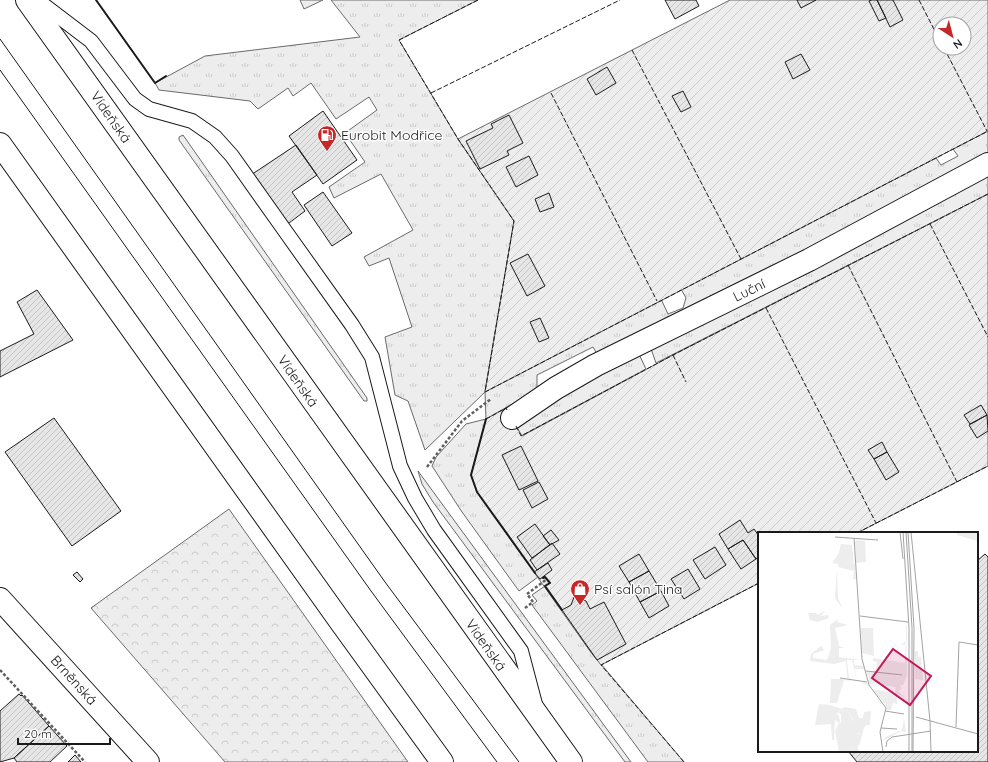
<svg xmlns="http://www.w3.org/2000/svg" width="988" height="762" viewBox="0 0 988 762" font-family="Quicksand,sans-serif">
	<defs>
		<pattern id="grass-tufts" width="24" height="20" patternUnits="userSpaceOnUse"><rect width="24" height="20" fill="#ededed"/><path d="M3 7l-1-3M5 7V3M7 7l1-3M15 17l-1-3M17 17v-4M19 17l1-3" fill="none" stroke="#cbcbcb"/></pattern>
		<pattern id="forest-crowns" width="20" height="18" patternUnits="userSpaceOnUse"><rect width="20" height="18" fill="#ededed"/><path d="M2 6a3 3 0 1 1 6 0M12 15a3 3 0 1 1 6 0" fill="none" stroke="#cbcbcb"/></pattern>
		<pattern id="garden-furrows" width="10" height="10" patternUnits="userSpaceOnUse"><rect width="10" height="10" fill="#ededed"/><path d="M-1 1l2-2M0 10L10 0M9 11l2-2" fill="none" stroke="#cbcbcb"/></pattern>
		<pattern id="building-hatch" width="6" height="6" patternUnits="userSpaceOnUse"><rect width="6" height="6" fill="#e6e6e6"/><path d="M-1 1l2-2M0 6l6-6M5 7l2-2" fill="none" stroke="#c5c5c5"/></pattern>
	</defs>
	<rect width="100%" height="100%" fill="#fff"/>
	<path fill="url(#grass-tufts)" stroke="#6a6a6a" d="M300 0H323L304 9Z
		M331 0H478L399 40 458 139 514 221 485 391 661 299 668 314 683 308 686 298 681 289 936 158 941 165 958 156 953 149 988 131V154L919 191 598 356 593 347 537 375V390L486 419 471 475 477 492 538 577 519 591 462 512 432 466 436 457 466 424 486 419 485 392 425 450 408 401 395 395 385 337 412 327 389 258 369 266 364 257 413 230 381 174 334 198 329 187 365 162 345 133 377 110 369 97 336 119 311 83 293 96 288 88 258 109 250 101 159 90 155 83 205 56 360 37Z
		M183 135 367 398V401H364L179 140V137Z
		M988 172V194L656 363 650 346Z
		M638 352 646 369 521 436 515 424Z
		M418 471 631 762H625L433 502 422 484Z
		M545 586 590 651 684 762H648L532 605 537 601 532 595Z"/>
	<path fill="url(#forest-crowns)" stroke="#6a6a6a" d="M229 509 408 762H225L91 608Z"/>
	<path fill="url(#garden-furrows)" stroke="#6a6a6a" fill-rule="evenodd" d="M730 0H988V131L485 392 514 221 458 139ZM940 24H964V48H940Z
		M988 194V466L857 533H759V583L601 665 590 651 477 492 471 475 486 419 506 408 522 436 673 355Z"/>
	<path fill="url(#building-hatch)" stroke="#1a1a1a" d="M665 0H696L699 6 675 19Z
		M797 0H816L801 8Z
		M872 0H877L886 18 879 21 869 1Z
		M877 0H893L903 20 890 27Z
		M801 54 810 70 793 79 785 62Z
		M607 67 616 83 596 95 587 79Z
		M683 91 691 107 681 112 672 96Z
		M323 111 357 160 323 184 289 136Z
		M509 115 523 143 507 151 509 155 480 169 466 141 493 128 491 124Z
		M296 145 317 175 292 192 305 211 285 226 251 175Z
		M529 156 538 175 516 187 506 167Z
		M323 192 352 233 332 246 304 205Z
		M549 193 554 207 540 212 535 199Z
		M528 254 545 286 527 296 510 263Z
		M37 290 73 340 0 377V351L34 334 17 302Z
		M540 318 549 338 539 342 530 322Z
		M981 405 987 415 970 424 964 415Z
		M987 415 988 431 977 438 969 425Z
		M54 418 121 511 72 546 5 452Z
		M882 442 887 452 874 459 868 450Z
		M521 446 538 481 519 490 502 455Z
		M887 452 899 472 886 480 874 459Z
		M539 482 548 499 532 508 523 490Z
		M740 520 748 533 754 529 759 536V557L756 559 743 540 728 549 719 534Z
		M535 524 550 545 532 558 517 537Z
		M551 530 559 540 550 545 543 536Z
		M743 540 756 559 741 569 728 549Z
		M552 543 560 554 537 570 530 560Z
		M715 547 726 565 705 579 693 560Z
		M639 554 649 571 629 582 619 566Z
		M985 554 988 557V762H857L848 751H977V561Z
		M548 563 552 570 540 579 534 572Z
		M688 569 700 589 684 599 671 579Z
		M649 571 661 591 640 602 629 582Z
		M77 572 83 579 80 582 73 575Z
		M661 591 669 606 649 618 640 602Z
		M574 597 586 601 590 609 604 602 626 644 597 660 562 610 571 605Z
		M19 694 21 696 22 695 49 726 14 758 0 762V711Z
		M49 726 67 746 50 762H17L14 758Z
		M75 755 81 762H68Z"/>
	<g fill="none" stroke-linecap="round" stroke-linejoin="round">
		<g stroke="#1a1a1a" stroke-width="16">
			<path id="lane" d="M37 0 91 41 135 99 149 109 192 121 215 137 232 156 283 228 352 325 372 357 400 466 415 498 434 530 521 651 535 704"/>
		</g>
		<g stroke="#1a1a1a" stroke-width="24">
			<path id="street" d="M512 418 556 388 596 365 809 260 988 164"/>
		</g>
		<g stroke="#1a1a1a" stroke-width="24">
			<path id="secondary" d="M0 599 148 762"/>
		</g>
		<g stroke="#1a1a1a" stroke-width="24">
			<path id="highway" d="M27 0 571 762
				M0 144 340 621 442 762"/>
		</g>
		<path stroke="#5f5f5f" stroke-width="2.5" stroke-dasharray="3 2" stroke-linecap="butt" d="M427 467 462 421 491 399
			M525 608 533 602 527 594 547 579
			M0 670 85 762"/>
		<use href="#lane" stroke="#fff" stroke-width="14"/>
		<use href="#street" stroke="#fff" stroke-width="22"/>
		<use href="#secondary" stroke="#fff" stroke-width="22"/>
		<use href="#highway" stroke="#fff" stroke-width="22"/>
		<path stroke="#1a1a1a" stroke-width="1" d="M0 39 385 582 519 762
			M0 70 371 591 497 762"/>
		<path stroke="#1a1a1a" stroke-width="1" stroke-dasharray="5 2" stroke-linecap="butt" d="M478 0 399 40 458 139 514 221 485 392 988 131
			M919 0 940 41
			M944 48 987 131
			M632 50 741 259
			M431 93 620 0
			M551 93 657 301
			M930 224 988 337
			M848 265 957 482
			M766 308 876 523
			M673 355 686 382
			M486 419 506 408 507 410
			M516 426 521 436 673 355 988 194
			M857 533 988 466
			M684 762 601 665 759 583"/>
		<path stroke="#1a1a1a" stroke-width="2" d="M96 0 155 83 166 76
			M486 419 471 475 477 492 535 573
			M543 578 545 577 550 583 545 586 562 610"/>
	</g>
	<defs>
		<g id="fuel-pin" transform="scale(1)"><path d="M0 17L-7.5 6A9.5 9.5 0 1 1 7.5 6Z" fill="#c62828" stroke="#fff"/><path d="M-5.5-6h7V0h2V4h1.3V-2.5L3-4.5l.8-.8L6-3V5H2.5V1h-1V6h-7ZM-4.2-4.7v3.2H.2V-4.7Z" fill="#fff"/></g>
		<g id="shop-pin" transform="scale(1)"><path d="M0 17L-7.5 6A9.5 9.5 0 1 1 7.5 6Z" fill="#c62828" stroke="#fff"/><path d="M-5-2.5h2.3a2.7 3.5 0 0 1 5.4 0H5L5.5 6h-11ZM-1.5-2.5h3a1.5 2.3 0 0 0-3 0Z" fill="#fff"/></g>
	</defs>
	<g fill-rule="evenodd">
		<use href="#fuel-pin" x="327" y="135"/>
		<use href="#shop-pin" x="580" y="589"/>
	</g>
	<g text-anchor="middle" stroke-width="3" stroke-linejoin="round" paint-order="stroke">
		<g font-size="14" fill="#1a1a1a" stroke="#fff">
			<text transform="translate(111 117) rotate(55)" y="5">Vídeňská</text>
			<text transform="translate(749 290) rotate(-26)" y="5">Luční</text>
			<text transform="translate(298 381) rotate(55)" y="5">Vídeňská</text>
			<text transform="translate(486 645) rotate(55)" y="5">Vídeňská</text>
			<text transform="translate(74 680) rotate(48)" y="5">Brněnská</text>
		</g>
		<g font-size="14" fill="#1a1a1a" stroke="#fff" text-anchor="start">
			<text x="341" y="140">Eurobit Modřice</text>
			<text x="594" y="594">Psí salón Tina</text>
		</g>
	</g>
	<g transform="translate(758 532)">
		<rect width="220" height="220" fill="#fff"/>
		<path d="M199 0H220L219 9 199 3ZM99 8 110 9H107L108 30 98 31 97 9ZM80 32H97L98 47H95L96 39 80 35ZM79 36 80 66 85 77 77 66ZM67 78 63 84 70 83 71 86 59 90 52 88 50 81H58L60 83ZM80 87 79 90 90 93 77 96 81 114 87 116H81V125L103 128H96V133L106 134 107 137H97L99 148 94 128H89L91 146 95 147 89 146 88 129 76 132 52 129 53 122 63 114 66 118 55 122V126L69 128 73 116 72 93ZM148 93 149 95V143L145 153H142L144 157 140 159 148 166 139 162V172L135 171 133 178H129L127 172 114 157 112 153 114 157 137 161 138 151 144 145 112 140 110 146 114 152H111L109 141V140L113 139 125 140 115 138 144 142 128 141 141 144 147 142V113H144L147 109 149 136ZM103 96H115L116 124 104 121ZM73 147H83L109 151 111 155 103 150 86 148 79 171H72ZM61 172 72 173 84 177 66 192 57 193ZM89 178 95 189 108 187 110 191 106 196 101 214 99 213 102 201H100L97 218 88 210 83 196V182L80 181Z" fill="#ededed"/>
		<path d="M157 119H160V125H163L165 148 157 147ZM86 175 98 177 101 186H105L106 180 113 179 112 192 109 194 108 187 104 192 97 191 89 178 80 181ZM60 177 62 189 71 185V182H80L87 206 96 218 97 205 104 199 99 213 101 220H81L77 199 81 191 77 188 76 208H74L73 192 58 193ZM146 187 148 200 144 199 126 208 127 205 144 198Z" fill="#ededed"/>
		<path d="M84 6 83 12 94 13 96 34 74 31 81 21ZM115 126 147 131V142L145 144 118 138 119 130 115 129ZM110 140H112L144 145 138 151V155L112 151Z" fill="#ededed"/>
		<path fill="none" stroke="#a3a3a3" stroke-width="1" d="M142 0 145 27M145 0 151 96V220M148 0 154 96V220M150 0 156 96 155 220M153 0 172 189 173 220M77 5 120 8M96 6 104 127 111 153 128 176 122 200 125 220M102 84 150 90M108 139 144 143M82 146 109 150M127 179 146 182M158 185 220 202M198 195 201 110 220 113M123 196 139 197M128 215 129 209 134 205 173 199"/>
		<path fill="#c2185b" fill-opacity="0.15" stroke="#c2185b" stroke-width="2" d="M135 117 173 144 152 173 114 146Z"/>
		<rect width="220" height="220" fill="none" stroke="#1a1a1a" stroke-width="2"/>
	</g>
	<g transform="translate(952 36) rotate(144)"><circle r="19" fill="#ffffff" stroke="#a3a3a3"/>
	<path d="M0-3L7 15L0 10L-7 15Z" fill="#c62828"/>
	<text y="-6" font-size="11" font-weight="bold" text-anchor="middle" fill="#1a1a1a">N</text>
	</g>
	<path d="M18 738v6h92v-6" fill="none" stroke="#1a1a1a" stroke-width="2"/>
	<text x="24" y="738" font-size="12" fill="#1a1a1a" stroke="#ffffff" stroke-width="3" paint-order="stroke">20 m</text>
</svg>
